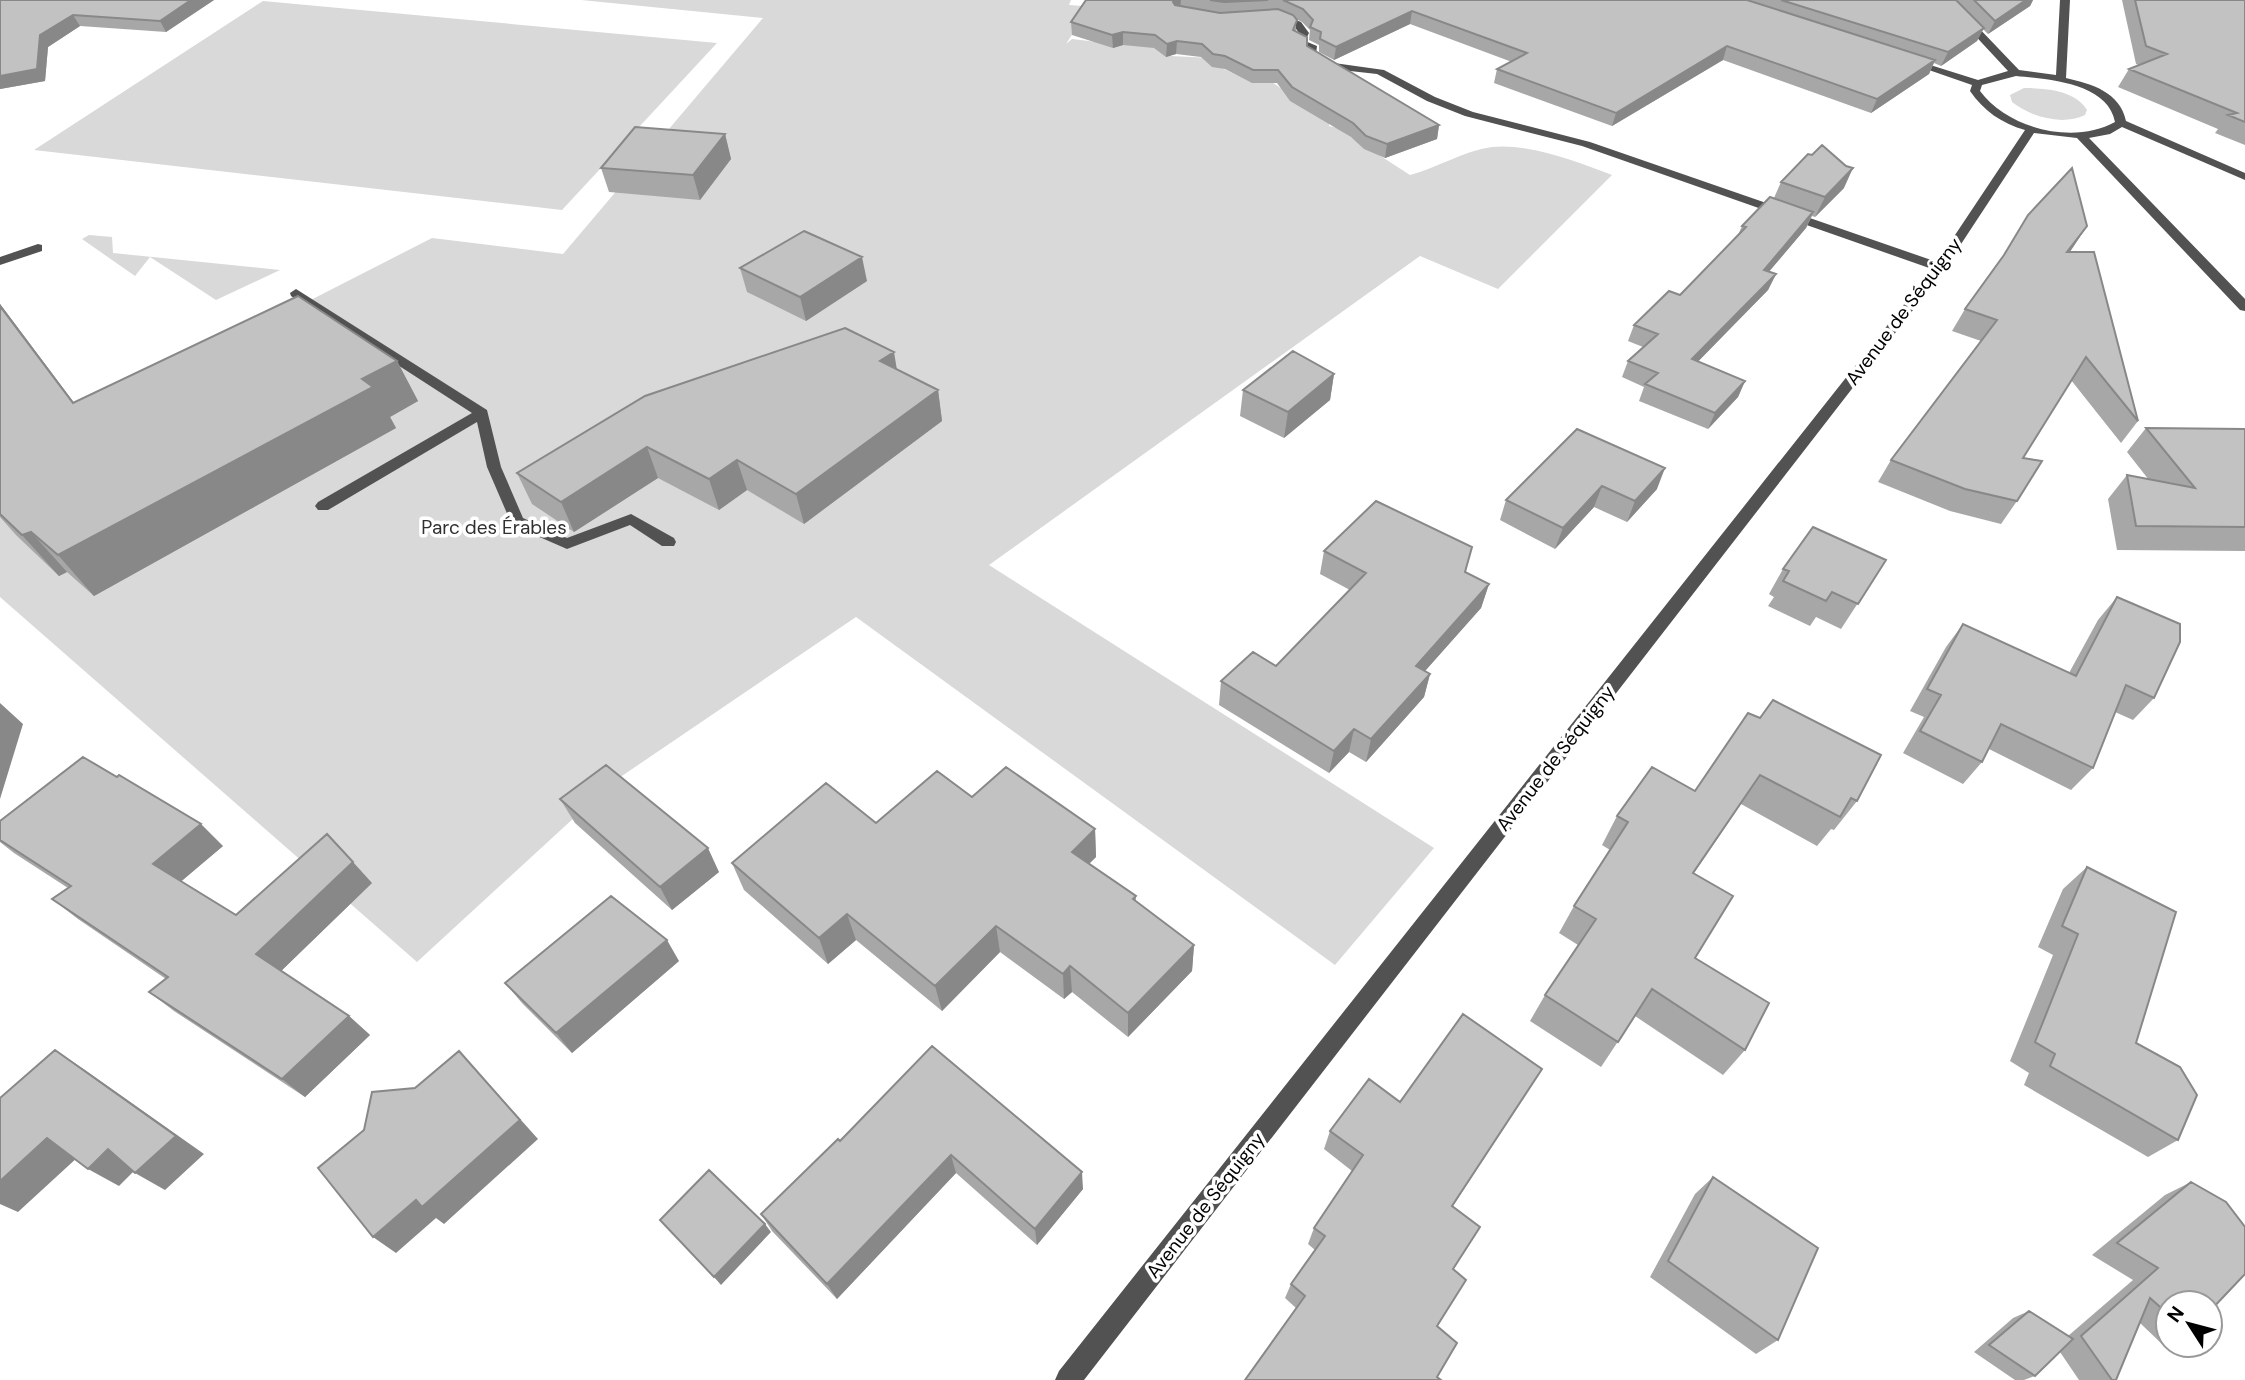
<svg xmlns="http://www.w3.org/2000/svg" width="2245" height="1380" viewBox="0 0 2245 1380" font-family="'DM Sans',sans-serif">
	<rect width="100%" height="100%" fill="#fff"/>
	<path fill="#d9d9d9" d="M581 0H1071L1069 5 1109 8 1075 30 1066 44 1072 39 1106 43 1112 47 1120 44 1163 48 1171 56 1212 58 1222 68 1251 82 1269 80 1329 122V126L1337 128 1410 175C1437 168 1463 151 1492 147 1529 143 1578 162 1612 175L1498 289 1420 256 989 565 1434 848 1335 965 856 617 613 782 417 962 0 597V516L254 329 432 238 563 254 763 18Z
		M263 1 717 43 562 210 34 150Z
		M2024 88C2044 88 2076 90 2087 110L2085 115C2062 126 2031 117 2012 102L2010 95Z
		M89 235 112 237 113 253 280 270 216 300 150 257 135 276 82 239Z"/>
	<g fill="none" stroke-linecap="round" stroke-linejoin="round">
		<path fill="#525252" fill-rule="evenodd" d="M1942 0H1952L2019 70 2056 75 2060 0H2070L2066 78C2092 84 2120 92 2126 121L2245 173V180L2122 127 2110 134 2089 138 2245 299V311L2240 310 2077 138 2034 133 1944 270 1084 1380H1055L1059 1371 1932 269 1582 146 1465 116 1427 101 1377 74 1332 69 1307 57 1308 49 1295 44 1299 33 1294 26 1272 16 1277 13 1301 22 1309 33 1305 41 1317 46 1316 54 1334 63 1384 70 1435 97 1473 112 1590 142 1937 262 2025 130C2001 123 1984 111 1970 91L1972 85 1903 61 1908 58 1978 80 2008 71ZM2016 76C2048 79 2108 83 2115 122 2074 145 2008 129 1980 91L1982 85Z
			M38 244 42 245V251L0 265V257Z
			M296 289 487 410 501 467 523 518 567 538 631 514 674 538 676 542 674 546H662L630 525 567 549 512 525 487 467 477 422 328 510H318L315 506 318 502 472 413 291 296 290 293Z"/>
	</g>
	<path fill="#a7a7a7" d="M0 0H214L166 32 80 26 48 47 45 81 0 89Z
		M1086 0H2033L2030 6 1988 34 1983 29 1977 41 1941 66 1934 63 1929 74 1871 113 1723 60 1612 126 1494 83 1497 69 1512 62 1410 24 1334 60 1319 52V45L1309 40 1310 30 1302 22 1296 19V32L1307 46 1439 125 1437 139 1385 158 1364 149 1351 137 1290 101 1277 83H1252L1225 69 1212 67 1201 57 1176 54 1166 57 1154 48 1123 45 1113 48 1072 35 1071 22Z
		M2122 0H2245V145L2215 133 2218 129 2118 87 2129 69 2139 65 2136 64Z
		M725 134 731 159 700 200 609 192 601 168Z
		M1781 182 1844 188 1815 217 1812 216 1806 228 1769 271 1776 274 1768 290 1698 361 1745 381 1738 397 1708 429 1639 401 1644 387 1622 377 1628 361 1643 347 1628 341 1634 325 1680 295 1738 235 1742 226 1774 198Z
		M2087 226 2070 252 2138 421 2121 443 2071 380 2023 458 2017 501 2001 524 1950 511 1878 482 1891 460 1981 341 1952 331 1965 309Z
		M740 268 867 281 806 321 747 292Z
		M0 304 74 403 397 361 418 401 390 417 396 428 94 596 67 572 59 576 16 535 0 517Z
		M897 369 938 390 942 421 804 524 747 490 719 510 658 478 574 532 532 504 517 473Z
		M1334 374 1330 400 1284 438 1240 416 1243 390Z
		M2146 428 2245 429V551L2117 550 2108 499 2127 475 2149 480 2127 452Z
		M1577 429 1657 489 1627 522 1594 507 1555 549 1500 520 1506 500Z
		M1324 551 1465 572 1489 584 1481 608 1425 671 1430 674 1424 697 1366 762 1349 752 1329 773 1219 705 1221 681 1276 666 1350 590 1320 574Z
		M1886 560 1841 629 1816 617 1810 626 1768 606 1774 597 1769 594 1783 569Z
		M2117 597 2154 698 2133 720 2115 712 2093 768 2071 790 1989 749 1982 762 1963 784 1903 753 1924 717 1910 711 1946 647 1963 624 2069 673 2098 620Z
		M1748 713 1857 801 1834 830 1831 829 1817 846 1741 804 1694 873 1695 958 1745 1050 1723 1075 1635 1016 1601 1067 1530 1021 1545 995 1578 945 1559 933 1574 906 1610 850 1602 845 1617 816 1695 791Z
		M972 797 1095 829 1096 857 1089 864 1136 896V902L1194 945 1192 971 1128 1037 1072 992 1064 999 1000 952 942 1011 856 940 828 964 744 890 732 863Z
		M560 799 719 872 672 910 575 823Z
		M0 821 223 846 181 881 236 915 372 883 281 971 349 1016 370 1035 305 1097 174 1011 149 992 166 979 78 919 52 899 68 888 14 853 0 842Z
		M2087 867 2136 1043 2178 1140 2148 1157 2024 1085 2029 1073 2010 1061 2053 955 2038 947 2063 889Z
		M679 961 572 1053 522 1003 505 983Z
		M932 1046 1083 1189 1037 1245 956 1173 837 1299 772 1231 761 1214 840 1141Z
		M1542 1069 1453 1206V1269L1437 1326V1377L1296 1308 1285 1298 1291 1284 1315 1250 1308 1244 1314 1228 1352 1171 1324 1149 1330 1131 1400 1102Z
		M1713 1177 1778 1340 1756 1354 1650 1277 1695 1194Z
		M2191 1182 2168 1303V1341L2162 1344 2140 1323 2116 1380H2079L2060 1352 2035 1376 2024 1380H2015L1974 1352 2013 1318 2029 1311 2068 1336 2133 1280 2092 1255 2165 1195Z"/>
	<path fill="#888" d="M191 0H214L166 32 160 21Z
		M1175 0H1181L1180 9 1172 14 1173 2Z
		M2026 0H2033L2030 6 1988 34 1995 21Z
		M1412 11 1410 24 1334 60 1336 47Z
		M73 15 80 26 48 47 45 81 0 89V76L40 35Z
		M1984 28 1977 41 1941 66 1948 52Z
		M1123 32V45L1113 48 1112 35Z
		M1177 41 1176 54 1166 57 1167 44Z
		M1727 46 1723 60 1612 126 1616 113Z
		M1935 60 1929 74 1871 113 1877 99Z
		M1439 125 1437 139 1385 158 1387 144Z
		M725 134 731 159 700 200 693 175Z
		M1853 168 1844 188 1815 217 1825 197Z
		M1813 212 1806 228 1757 286 1764 270Z
		M2087 226 2073 247 2054 274 2067 252Z
		M862 257 867 281 806 321 800 297Z
		M1776 274 1768 290 1685 375 1692 359Z
		M0 304 105 444 73 403 0 306Z
		M894 352 899 382 880 361Z
		M397 361 418 401 390 417 396 428 94 596 58 555 362 379Z
		M1334 374 1330 400 1284 438 1288 412Z
		M1745 381 1738 397 1708 429 1715 413Z
		M938 390 942 421 804 524 796 494Z
		M647 447 658 478 574 532 561 502Z
		M737 460 747 490 719 510 709 479Z
		M1665 468 1657 489 1627 522 1635 501Z
		M1602 486 1594 507 1555 549 1563 528Z
		M31 532 67 572 59 576 22 535Z
		M1489 584 1481 608 1409 689 1416 666Z
		M1430 674 1424 697 1366 762 1371 739Z
		M0 703 23 724 0 799Z
		M1354 729 1349 752 1329 773 1334 751Z
		M201 824 223 846 177 885 153 864Z
		M1095 829 1096 857 1073 879 1072 852Z
		M708 848 719 872 672 910 660 887Z
		M353 862 372 883 278 974 256 954Z
		M847 914 856 940 828 964 819 938Z
		M996 926 1000 952 942 1011 935 986Z
		M667 940 679 961 572 1053 556 1033Z
		M1194 945 1192 971 1128 1037V1013Z
		M1070 966 1072 992 1064 999 1063 974Z
		M349 1016 370 1035 305 1097 282 1079Z
		M55 1050 85 1070 204 1154 165 1190 135 1173Z
		M459 1051 538 1139 444 1224 436 1218 396 1253 373 1237Z
		M47 1138 79 1156 18 1212 0 1204V1181Z
		M108 1149 138 1167 119 1186 88 1169Z
		M951 1155 956 1173 837 1299 827 1284Z
		M1082 1172 1083 1189 1037 1245 1035 1229Z
		M765 1224 771 1232 721 1285 714 1277Z"/>
	<path fill="#c2c2c2" stroke="#888" stroke-width="2" d="M0 0H191L160 21 73 15 40 35 37 69 0 76Z
		M1086 0H1175L1173 2 1175 5 1220 13 1278 9 1293 15 1297 20 1293 30 1307 37V46L1439 125 1387 144 1366 136 1353 123 1292 87 1278 70H1253L1225 56 1213 54 1202 44 1177 41 1167 44 1155 35 1123 32 1112 35 1071 22Z
		M1210 0H1268L1224 2Z
		M1283 0H1747L1935 60 1877 99 1727 46 1616 113 1497 69 1527 53 1412 11 1336 47 1320 39 1321 32 1310 27 1313 20 1303 9Z
		M1781 0H1956L1984 28 1948 52Z
		M1974 0H2026L1995 21Z
		M2135 0H2245V122L2228 115 2237 113 2129 69 2167 54 2146 46Z
		M635 127 725 134 693 175 601 168Z
		M1822 145 1846 166 1853 168 1825 197 1781 182 1808 154 1812 155Z
		M2072 168 2087 226 2067 252H2094L2138 421 2086 357 2023 458 2042 461 2017 501 1965 489 1891 460 1997 320 1965 309 2004 255 2028 215Z
		M1770 197 1813 212 1764 270 1776 274 1692 359 1745 381 1715 413 1645 384 1658 373 1628 361 1658 334 1634 325 1669 291 1680 295 1746 227 1742 226Z
		M804 231 862 257 800 297 740 268Z
		M298 296 397 361 362 379 373 387 58 555 31 532 22 535 0 514V306L73 403Z
		M845 328 894 352 880 361 938 390 796 494 737 460 709 479 647 447 561 502 517 473 645 396Z
		M1293 351 1334 374 1288 412 1243 390Z
		M2146 428 2245 429V527L2136 526 2127 475 2195 488Z
		M1577 429 1665 468 1635 501 1602 486 1563 528 1506 500Z
		M1376 501 1472 547 1465 572 1489 584 1416 666 1430 674 1371 739 1354 729 1334 751 1221 681 1253 652 1276 666 1366 573 1324 551Z
		M1813 527 1886 560 1858 604 1832 592 1826 601 1783 581 1789 571 1783 569Z
		M2117 597 2180 624V642L2154 698 2126 685 2093 768 2001 724 1982 762 1920 731 1941 695 1927 689 1963 624 2076 676Z
		M1773 700 1881 755 1857 801 1851 798 1840 817 1760 775 1693 873 1733 896 1695 958 1769 1003 1745 1050 1652 989 1618 1042 1545 995 1596 919 1574 906 1628 822 1617 816 1652 767 1695 791 1748 713 1760 718Z
		M83 757 117 777 119 775 201 824 153 864 236 915 327 834 353 862 256 954 349 1016 282 1079 149 992 168 977 52 899 71 886 0 840V821Z
		M606 765 708 848 660 887 560 799Z
		M1006 767 1095 829 1072 852 1136 896 1133 899 1194 945 1128 1013 1070 966 1063 974 996 926 935 986 847 914 819 938 732 863 826 783 876 823 937 771 972 797Z
		M2087 867 2176 912 2136 1043 2180 1067 2197 1095 2178 1140 2050 1066 2055 1054 2035 1042 2078 934 2062 926Z
		M611 896 667 940 556 1033 505 983Z
		M1463 1014 1542 1069 1452 1206 1480 1227 1453 1269 1466 1280 1437 1326 1457 1343 1437 1377 1441 1380H1245L1305 1296 1291 1284 1325 1236 1314 1228 1363 1155 1330 1131 1369 1079 1400 1102Z
		M932 1046 1082 1172 1035 1229 951 1155 827 1284 761 1214 838 1139 840 1141Z
		M55 1050 176 1136 135 1173 108 1149 88 1169 47 1138 0 1181V1098Z
		M459 1051 520 1120 422 1207 416 1200 373 1237 318 1168 364 1130 372 1092 415 1088Z
		M709 1170 765 1224 714 1277 660 1220Z
		M1713 1177 1818 1248 1778 1340 1668 1261Z
		M2191 1182 2226 1202 2245 1227V1274L2210 1311V1303H2168V1314L2150 1298 2116 1380H2112L2081 1336 2158 1268 2117 1243Z
		M2029 1311 2073 1339 2035 1376 1989 1345Z"/>
	<g text-anchor="middle" stroke-width="7" stroke-linejoin="round" paint-order="stroke">
		<g font-size="19" fill="#000" stroke="#fff">
			<text transform="translate(1903 311) rotate(-53)" y="7">Avenue de Séquigny</text>
			<text transform="translate(1555 758) rotate(-52)" y="7">Avenue de Séquigny</text>
			<text transform="translate(1205 1205) rotate(-52)" y="7">Avenue de Séquigny</text>
		</g>
		<g font-size="19" fill="#303030" stroke="#fff">
			<text x="494" y="534">Parc des Érables</text>
		</g>
	</g>
	<g transform="translate(2189 1324) rotate(306)"><circle r="33" fill="#ffffff" stroke="#999999" stroke-width="2"/>
	<path d="M0-5L12 26L0 18L-12 26Z" fill="#000000"/>
	<text y="-10" font-size="19" font-weight="bold" text-anchor="middle" fill="#000000">N</text>
	</g>
</svg>
